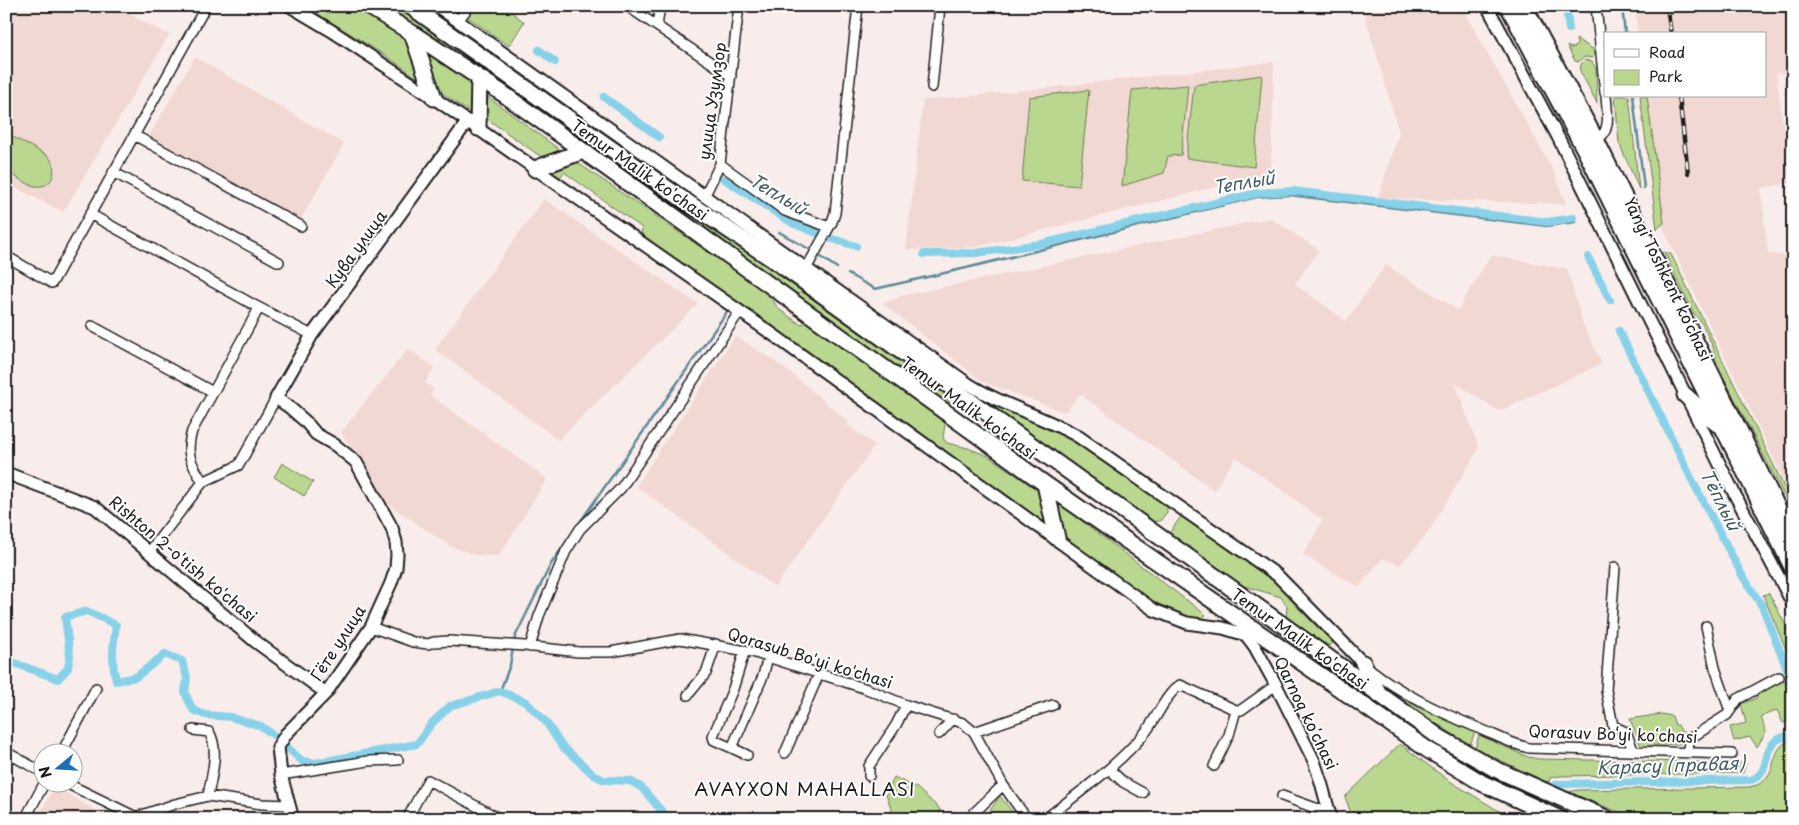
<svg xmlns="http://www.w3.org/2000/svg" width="1799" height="825" viewBox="0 0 1799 825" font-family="'Playpen Sans',sans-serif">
	<rect width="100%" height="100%" fill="#f9edeb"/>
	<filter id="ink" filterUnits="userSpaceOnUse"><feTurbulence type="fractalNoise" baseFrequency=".02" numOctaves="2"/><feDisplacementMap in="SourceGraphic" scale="10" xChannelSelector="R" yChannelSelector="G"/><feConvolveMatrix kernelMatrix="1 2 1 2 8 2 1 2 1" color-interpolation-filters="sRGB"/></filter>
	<g filter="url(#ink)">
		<path fill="#f1d8d2" d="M6 6H113L169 35 63 212 6 183Z
			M1373 6H1461L1554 172 1566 204 1378 198 1399 132 1364 12Z
			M1635 6H1793V153L1784 91V81L1789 74 1776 72 1791 183 1761 188 1768 254 1793 256V499L1663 228 1645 96H1765V34H1638Z
			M195 57 344 144 299 222 149 136Z
			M1274 62 1271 173 976 247 906 250 923 100 993 94Z
			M544 199 698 304 558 440 435 349Z
			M1270 218 1319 250 1295 284 1346 321 1386 265 1458 310 1491 255 1567 269 1583 324 1602 364 1499 411 1455 383 1479 448 1427 534 1400 565 1383 558 1359 587 1303 555 1323 520 1236 457 1214 490 1080 394 1065 412 983 382 883 304 901 296Z
			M735 336 770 358 792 374 849 422 847 425 875 445 775 587 636 486Z
			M408 349 434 367 425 383 434 389 430 395 547 479 499 556 475 555 450 546 387 503 341 432Z
			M55 786 109 819H37Z"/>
		<path fill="#bad78f" stroke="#6b7a56" d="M305 6H355L412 43 425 83 386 56Z
			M388 6H397L508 81 943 393 955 410 503 84Z
			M473 6H504L524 22 509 46 466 16Z
			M1576 39 1593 49 1594 55 1593 58 1585 57 1578 62 1575 61 1567 46 1571 48 1575 47 1577 44Z
			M424 50 474 85 475 116 435 88Z
			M1585 60 1592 62 1596 68 1597 103 1580 71 1581 64Z
			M1262 75 1254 167 1186 158 1194 85Z
			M1188 85 1181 155 1168 156 1164 173 1122 186 1132 90Z
			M1089 90 1079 186 1022 181 1029 97Z
			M484 94 564 153 547 161 483 116Z
			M1615 96H1629L1639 189 1619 143Z
			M1640 96H1647L1664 223 1657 229Z
			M6 133 48 156C59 168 54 189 35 186 25 184 15 176 6 171Z
			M572 159 765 291 780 310 800 324 810 322 946 418 943 438 947 443 968 448 988 456 1039 491 1050 526 874 399 641 235 642 228 564 172 559 179 551 173 561 164Z
			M1664 252 1671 254 1793 505V513L1717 364 1713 347 1702 324 1693 312Z
			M896 342 980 396 1064 435 1167 506V512L1160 521 1150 522Z
			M282 463 313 482 304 496 274 477Z
			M1053 499 1206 615 1200 620 1178 616 1140 593 1058 534Z
			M1182 515 1277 583 1298 608 1333 643 1330 646 1325 643 1318 642 1286 619 1287 607 1281 597 1241 585 1168 535Z
			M1769 593 1793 639V666L1763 595Z
			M1786 680 1793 698V720L1783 723 1777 710 1761 717 1766 732 1757 747 1750 737 1734 741 1730 727 1746 723 1741 704 1757 698 1755 692Z
			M1377 683 1421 709 1475 731 1470 746 1417 710 1414 713Z
			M1661 714 1672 716 1675 725H1678L1681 731 1687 735 1685 741 1679 744 1641 746 1630 719Z
			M1479 735 1528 757 1539 759 1746 763 1743 773 1560 776 1550 778 1549 782 1544 781 1475 748Z
			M1793 740V819H1637L1568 792 1578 790 1749 787C1785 781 1763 747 1793 740Z
			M1400 744 1448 780 1509 817 1507 819H1353L1345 797Z
			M894 777 917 788 940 809 939 819H887L892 810 886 795Z
			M1000 796 1018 819H984Z"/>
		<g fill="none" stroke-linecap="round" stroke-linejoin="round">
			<path stroke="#5d8997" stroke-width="2.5" d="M1622 6 1625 34
				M1633 96 1644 188
				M779 232 809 249
				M818 255 837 268
				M848 274 875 289 962 269 1257 197 1289 195 1547 226 1575 222
				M578 525 729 309
				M500 691 510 665 515 637 551 564 569 538"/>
			<path stroke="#88d2e9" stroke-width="8" d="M1566 6 1569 29
				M539 50 555 62
				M604 97 659 137
				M724 179 792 223 817 233
				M829 238 856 246
				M924 254 976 253 1041 244 1258 193 1293 191 1548 222 1573 218
				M1588 257 1610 300
				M1619 331 1693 482 1742 575 1762 606 1793 684
				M6 660 58 679 68 668 70 656 65 617 87 611 116 625C113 645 111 661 116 681L136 677 165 654 182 661 187 677 185 693 193 710 205 715 230 717 261 726 275 736 302 761 315 763 417 744 432 723 450 706 500 691 526 702 546 722 561 745 594 775 604 780 630 781 641 787 665 815 674 819
				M1557 784 1751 780C1772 772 1761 750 1777 740 1782 737 1787 736 1793 735
				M1521 819 1522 818"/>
			<g stroke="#1c1c1c" stroke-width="12">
				<path id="street" d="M627 6 731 76
					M1596 6 1605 93
					M458 21 469 6
					M657 26 660 6
					M932 87 940 6
					M134 135 301 226
					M1596 140C1612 133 1607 111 1606 96
					M720 164 785 211 829 227
					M113 172 279 262
					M704 197 720 164 739 6
					M90 214 254 305 312 335
					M6 256 52 283 206 6
					M806 269 832 222 835 213 858 6
					M92 326 213 392
					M203 482C191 464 185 453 192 431L259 308
					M150 551 203 482 239 465 276 398
					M1615 567 1606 690 1613 726 1626 732 1633 750
					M1706 626 1715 668 1730 711
					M371 627 413 642 428 644 434 642 449 641 525 646 579 652H611L680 639 752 652 867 689 906 705 963 723 974 732 1003 785 1027 819
					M530 647 539 616 566 551 580 529 621 488 740 311
					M1370 669C1403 695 1440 712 1478 728 1495 735 1511 744 1529 748L1732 754
					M688 695 706 673 716 644
					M193 730 209 732C220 750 211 777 208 796
					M974 732 1053 705
					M939 734 953 719
					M732 748 714 740 713 736 733 689 745 650
					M6 752 42 772
					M62 752 96 688
					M1688 752 1689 739 1727 715 1738 699 1779 677
					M785 753 819 674
					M747 755 732 748 763 676 768 657
					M1214 766 1229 735 1236 710
					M1109 769 1123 782 1143 793
					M281 775 368 761 398 760
					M869 776V766L896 725 906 705
					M64 782 136 817 175 804 208 796 262 804 289 805
					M1282 796 1329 813
					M974 813 1003 785
					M25 819 45 782
					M407 819 428 780 500 819
					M1045 819C1080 792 1116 767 1144 734 1156 720 1165 695 1180 685L1236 710H1241L1276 685"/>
			</g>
			<g stroke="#1c1c1c" stroke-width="15">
				<path id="secondary" d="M290 6 332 31 434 98 775 336 1154 610 1187 623 1223 628 1246 635
					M437 6 967 383C1002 406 1043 416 1079 437L1277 575 1363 663
					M1487 6 1558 137 1734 493 1793 604
					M6 473 95 507 256 642 326 693
					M1250 629 1246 635 1255 647 1276 685 1314 761 1321 782 1331 819
					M293 819 281 775 278 747 286 734 326 693 371 627 391 583 396 568 397 555 396 542 392 528 356 462 335 445 316 434 306 422 289 407 276 398 312 335 468 121"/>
			</g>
			<g stroke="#1c1c1c" stroke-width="19">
				<path id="highway" d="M368 6 412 33 502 93 667 211 1045 484 1428 750 1482 783 1560 819
					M410 6 678 196 778 263 1439 737 1495 769 1608 819
					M1508 6 1586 152 1793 569
					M1524 6 1596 140 1793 539
					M412 33 434 98
					M478 128 479 78
					M535 169 583 151
					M1685 395 1717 424
					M1045 484 1057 538
					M1363 663 1378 692"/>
			</g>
			<use href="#street" stroke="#fff" stroke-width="9"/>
			<use href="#secondary" stroke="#fff" stroke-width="11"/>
			<use href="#highway" stroke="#fff" stroke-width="15"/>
			<g stroke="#1c1c1c" stroke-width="4.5">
				<path id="rail" d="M1667 6 1671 34
					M1696 6 1699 11
					M1679 96 1688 173"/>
			</g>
			<use href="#rail" stroke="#fff" stroke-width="2.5" stroke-dasharray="8" stroke-linecap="butt"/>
		</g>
	</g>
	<g text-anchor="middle" stroke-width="4" stroke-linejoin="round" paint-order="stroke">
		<g font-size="16" fill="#1c1c1c" stroke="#fff">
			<text transform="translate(712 101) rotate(-82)" y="6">улица Узумзор</text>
			<text transform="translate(640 170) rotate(35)" y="6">Temur Malik ko'chasi</text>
			<text transform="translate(356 249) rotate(-54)" y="6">Кува улица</text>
			<text transform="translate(1668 279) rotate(64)" y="6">Yangi Toshkent ko‘chasi</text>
			<text transform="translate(969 408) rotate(36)" y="6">Temur Malik ko'chasi</text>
			<text transform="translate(183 559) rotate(40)" y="6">Rishton 2-o'tish ko'chasi</text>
			<text transform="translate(1300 639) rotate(35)" y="6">Temur Malik ko'chasi</text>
			<text transform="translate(338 643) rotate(-57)" y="6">Гёте улица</text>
			<text transform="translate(810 658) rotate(17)" y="6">Qorasub Bo'yi ko'chasi</text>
			<text transform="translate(1306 713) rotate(64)" y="6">Qarnoq koʻchasi</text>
			<text transform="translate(1613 734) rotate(2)" y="6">Qorasuv Bo‘yi koʻchasi</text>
		</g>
		<g font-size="18" font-style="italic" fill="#425c64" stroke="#fff">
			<text transform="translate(1244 183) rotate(-10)" y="6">Теплый</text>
			<text transform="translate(778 195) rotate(31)" y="6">Теплый</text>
			<text transform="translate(1720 500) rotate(63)" y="6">Тёплый</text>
			<text transform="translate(1671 766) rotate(-2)" y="6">Карасу (правая)</text>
		</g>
		<g font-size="18" letter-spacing="1" fill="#1c1c1c" stroke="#fff">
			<text x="805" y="796">AVAYXON MAHALLASI</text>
		</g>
	</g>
	<rect width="1799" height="825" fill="none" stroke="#fff" stroke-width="25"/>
	<rect x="12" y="12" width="1774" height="800" fill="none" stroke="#1c1c1c" stroke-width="2" filter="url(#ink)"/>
	<rect x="1604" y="32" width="162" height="65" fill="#ffffff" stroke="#a4a4a4"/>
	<rect x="1614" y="49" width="25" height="8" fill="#ffffff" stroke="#a4a4a4"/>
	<text x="1649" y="58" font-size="15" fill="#1c1c1c">Road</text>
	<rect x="1614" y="70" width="25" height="15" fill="#bad78f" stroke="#a4a4a4"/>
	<text x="1649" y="82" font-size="15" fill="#1c1c1c">Park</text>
	<g transform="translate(58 768) rotate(252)"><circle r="24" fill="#ffffff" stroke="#a4a4a4"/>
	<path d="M0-4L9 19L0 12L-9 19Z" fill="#1f6fb2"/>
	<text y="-8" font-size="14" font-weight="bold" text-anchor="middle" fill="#1c1c1c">N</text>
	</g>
</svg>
